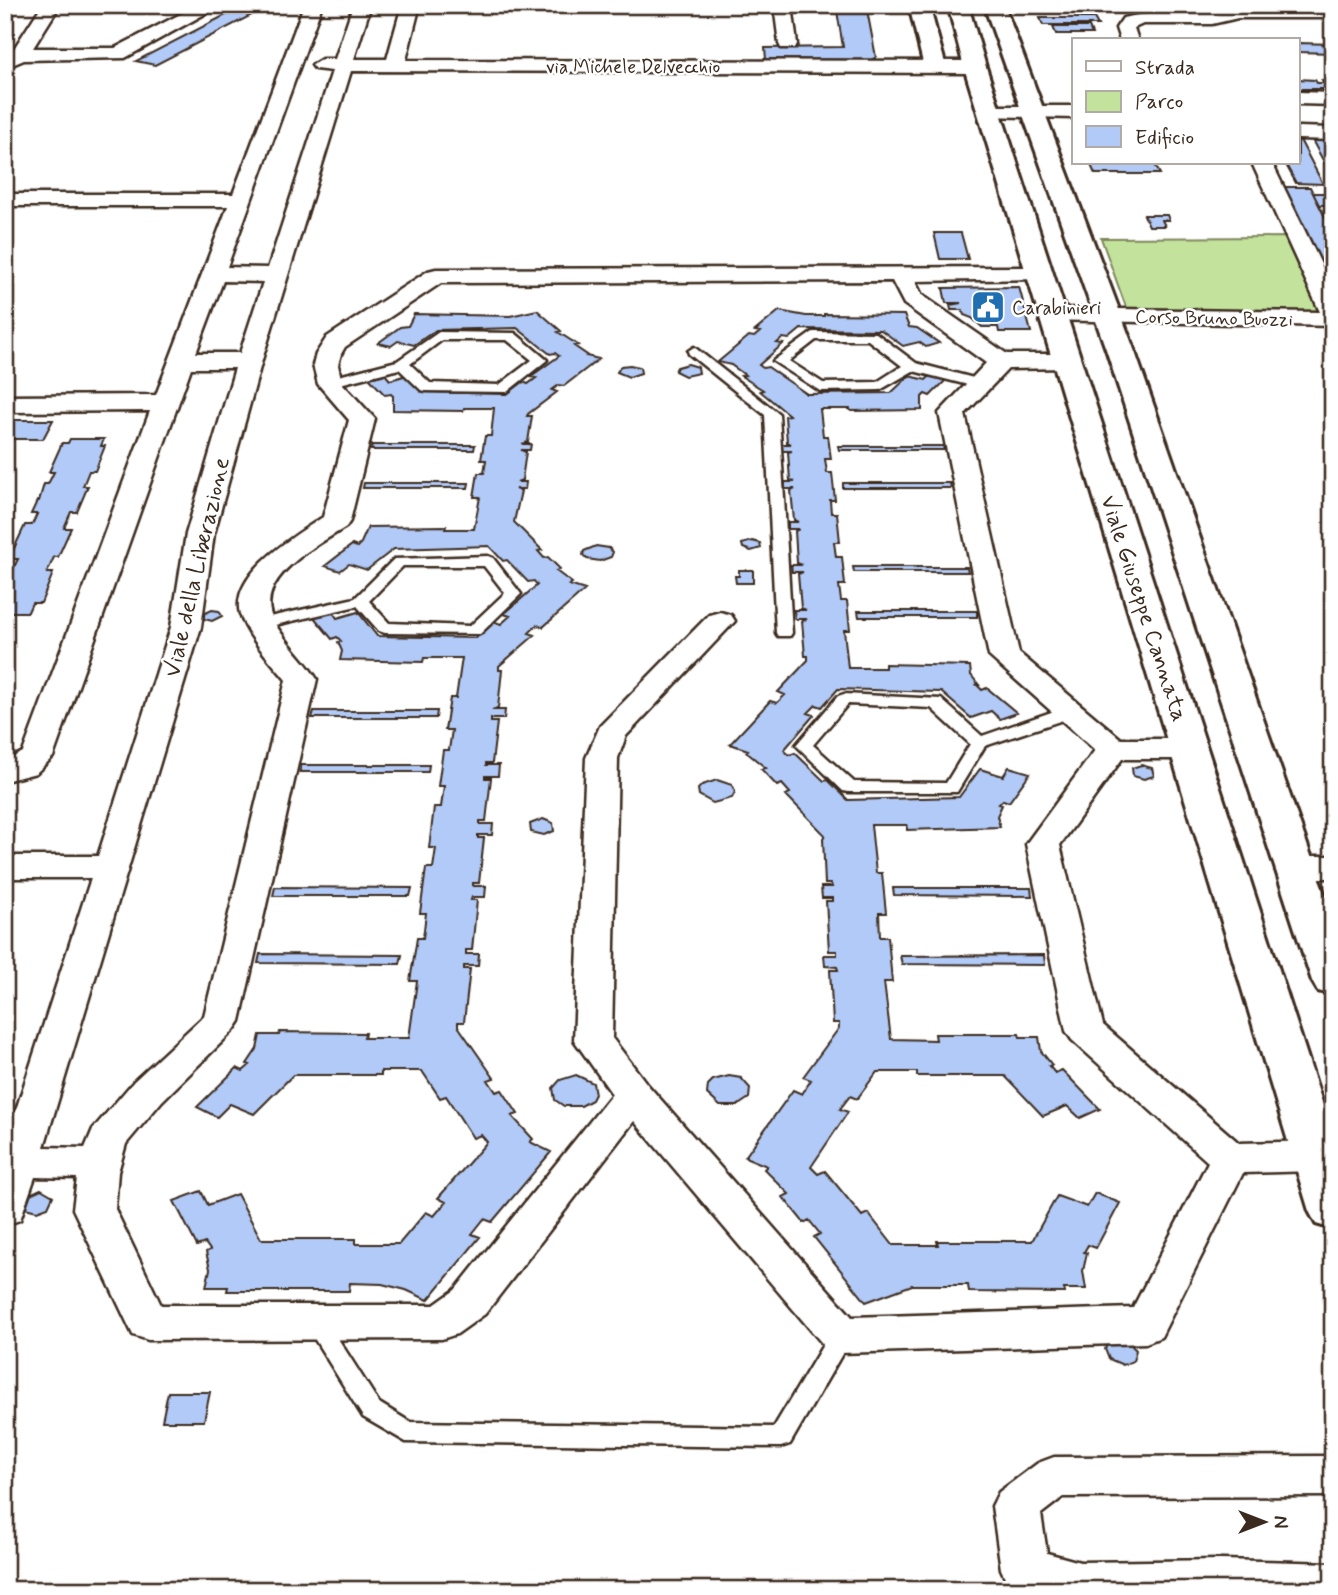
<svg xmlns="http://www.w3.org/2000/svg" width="1338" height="1595" viewBox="0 0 1338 1595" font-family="Mynerve,sans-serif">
	<rect width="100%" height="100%" fill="#fff"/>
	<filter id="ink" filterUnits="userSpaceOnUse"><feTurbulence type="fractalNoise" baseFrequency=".0143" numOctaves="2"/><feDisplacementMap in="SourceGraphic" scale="14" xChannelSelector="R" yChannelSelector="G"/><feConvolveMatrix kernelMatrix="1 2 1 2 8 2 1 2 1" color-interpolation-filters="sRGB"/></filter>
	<g filter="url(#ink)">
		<path fill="#c3e39c" stroke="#7f865d" stroke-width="2" d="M1293 237 1327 313 1127 310 1101 238Z"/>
		<path fill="#b1caf8" stroke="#3b2a1e" stroke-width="2" d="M245 5H271L155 65 136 61Z
			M836 5H866L876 57 871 60 766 59 765 48 843 47Z
			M1040 18H1094L1098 25H1043Z
			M1053 27H1089L1092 34H1056Z
			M1298 43 1333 44V53L1298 52Z
			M1298 79 1315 80 1317 83H1324L1322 80H1333V89H1298Z
			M1298 140H1300L1323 184 1296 183 1285 163H1298Z
			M1312 140H1333V173H1330Z
			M1090 163H1154L1160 174H1095Z
			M1284 187H1310L1333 233V287Z
			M1313 193H1326L1332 205H1319Z
			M1144 215H1167L1169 220H1162L1165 226H1149Z
			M934 233H961L968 259H940Z
			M1019 287 1031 332H999L998 327H982L972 318 964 315 962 310H951L950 305 961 303H946L943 288Z
			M537 310 561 331 558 332 578 345 574 346 587 355 586 356 599 359 564 386 559 385 552 390 557 392 528 414 527 416H532L528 442 522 444H531L530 450H521L526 452 522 480 517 482H526L525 489H516L521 491 514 522 542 550 538 551 544 558 548 557 560 569 556 571 572 583 569 585 585 590 543 627 537 625 529 633 535 635 499 666V670H502L498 708 492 710H505L504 719H491V722H497L492 763H486V765H499L498 776H485V778H491L486 821H480V824H493L492 835H478V838H484L479 883H473V886H486L485 897H472L471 900H477L472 950H466V954H479L478 966H464V969H470L464 1022H458V1026L494 1078 488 1080 496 1092 502 1090 518 1114 512 1116 533 1139 530 1142 551 1152 492 1222 484 1219 472 1234 480 1237 428 1300 406 1290 382 1284 350 1283 349 1291H227L228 1287H206L210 1269 206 1252 210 1250 205 1243 197 1246 174 1201 201 1191 208 1205 237 1194 261 1239H356V1244H399L426 1212 434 1216 446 1202 438 1198 487 1142 481 1135 473 1138 446 1096 440 1098 422 1071H381V1075H293L254 1114 230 1104 217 1117 197 1107 237 1068 243 1071 250 1065 247 1064 257 1049 260 1035H279L280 1032 365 1033 364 1038H409L417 981H410L417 938H423L426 913H420L426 868H433L436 848H429L434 807H441L444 786H438L443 750H449L452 730H445L450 698H456L462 658H424L423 662 340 660 342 651 338 642 341 641 337 637 332 639 313 616 332 611 337 618 358 612 377 636 476 638 495 622 501 624 510 616 504 614 537 585 534 581 528 582 507 560 503 561 489 546 394 549 367 570 349 564 340 571 325 566 352 545 357 547 361 543 368 527 446 526 445 529H474L480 497H474L478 473H484L486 460H481L485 436H491L494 408H464L463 411 393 410V396L391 394 385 395 369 378 385 374 390 380 407 375 424 392 507 394 523 382 528 384 536 378 530 377 559 356 555 353 550 354 517 328 436 330 414 345 398 341 391 346 378 343 400 327 408 326 414 314 510 316Z
			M779 311 806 316H824V314L904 315 909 327 917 328 939 343 926 347 919 342 903 346 881 330 801 329 789 339 783 338 777 343 783 344 759 365 763 368 768 367 807 394 891 393 909 376 926 380 931 375 947 379 930 396 925 394 922 397V410L851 411 850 409H820L823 436H828L831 459H825L827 473H832L835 500H830L831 513H837L840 542H834L836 557H842L845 585H839L841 601H847L850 630H844L848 668H885V664L970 666 971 675 979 685H977L982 690 987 688 1017 713 1000 719 991 711 971 718 941 692 838 689 822 707 816 705 808 713 814 715 784 750 789 755 795 753 824 781 828 780 848 800 959 797 980 769 1003 776 1009 767 1030 773 1009 802 1003 800 999 804 1002 805 997 816 1000 827 907 830V825H871L876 873H882L886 913H879L880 937H888L892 982H884L891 1039 936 1040 935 1034H1019L1020 1037H1039L1041 1051 1052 1065 1049 1066 1055 1073 1062 1070 1100 1109 1080 1118 1067 1106 1043 1116 1005 1076H917V1072H877L857 1099 850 1096 840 1109 848 1112 811 1167 818 1174 825 1171 862 1216 868 1213 893 1245H938L937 1241H1032L1057 1196 1087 1207 1095 1193 1120 1203 1096 1248 1088 1245 1084 1252 1087 1253 1083 1271 1086 1289H1064L1065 1293 969 1292 968 1285H912L866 1302 814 1237 820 1234 809 1220 804 1223 783 1197 789 1194 764 1169 767 1166 745 1157 793 1090 802 1094 811 1080 803 1077 839 1028V1023H833L830 970H838L837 967 825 966 824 955H837V951H829L826 901H832V898H822L821 887H832L831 884H825L823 838 825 835 786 795 790 793 782 784 777 786 761 769 766 768 746 752 748 750 730 744 770 701 777 703 785 695 778 692 808 660V656H805L802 621 807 619H795L794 610H806L801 608 798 574 803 572H792L791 565H802L797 563 795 531 799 529H788V522H798L794 520 791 491 795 489H785V482H795L790 481 788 452 792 451H782L781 444H791L787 442 785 416 789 415 760 391 763 390 741 376 745 375 731 365 718 362 749 336 754 337 760 332 755 331Z
			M688 364 698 367 699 373 685 376 675 371 677 367Z
			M630 365 640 367 641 373 629 377 617 372 621 366Z
			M5 420H53L43 439H5Z
			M70 439H104L101 446H105L95 471H89L83 486H88L77 512H71L64 528H71L58 557H54L47 573H53L41 603H32L28 612H5V571H12L18 559H9L25 525H32L37 514H31L37 501H39L44 484H48L54 472H49L62 443H68Z
			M372 445H475L474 450H371Z
			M838 446H943L944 450H839Z
			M364 483H469L468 488H363Z
			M843 483H950L951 488H843Z
			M752 541 760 543 761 548 751 551 743 548 742 544Z
			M596 546 609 548 613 552 611 557 600 561 587 559 583 555 584 551Z
			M853 567H967L968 572H854Z
			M739 570H753V583H736L735 576H739Z
			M212 610 219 611 222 616 212 621 204 619 203 614Z
			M858 611H977V617H859Z
			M314 711H437L436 718H312Z
			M301 765H429L428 772H300Z
			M1141 765 1152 768 1154 776 1144 779 1133 776 1132 768Z
			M717 780 732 785 735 792 732 798 713 803 699 795 698 789 702 785Z
			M543 819 553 823 554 831 544 835 531 832 530 824Z
			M275 887 412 888 410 896H273Z
			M893 888H1031L1032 896 894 895Z
			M260 954 402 955 400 964 258 963Z
			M1044 955 1045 965 902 964 900 956Z
			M576 1075 593 1083 595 1094 592 1100 581 1106H564L555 1100 553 1088 560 1080Z
			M729 1076 741 1078 750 1088 749 1098 737 1106H720L707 1094 708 1085 713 1080Z
			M41 1189 53 1196 48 1207 37 1211 25 1208 26 1196Z
			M1128 1342 1136 1350 1133 1361 1123 1365 1109 1359 1105 1349 1108 1343Z
			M168 1392H210L204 1421H162Z"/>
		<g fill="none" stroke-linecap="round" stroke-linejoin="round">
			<g stroke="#3b2a1e" stroke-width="5">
				<path id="service" d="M439 332 515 333 547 360 507 392 426 391 421 390 399 369 328 387 321 383 323 380 397 361ZM442 340H507L532 360 499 385 430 383 410 364Z
					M813 332 876 333 916 363 985 381 987 384 980 388 913 371 880 390 820 391 773 361ZM816 340H868L902 366 877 382 823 383 789 361Z
					M694 347 779 414 792 633 790 636H778L776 633 765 415 689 354 688 351Z
					M488 556 493 558 521 594 480 634 385 633 379 631 357 606 262 628 254 623 256 620 355 598 394 559ZM403 566H484L505 593 470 626 389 623 369 601Z
					M844 694 941 699 982 736 1063 708H1075L1077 712 1075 716 985 746 957 792H849L843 791 796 745 838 696ZM848 704 931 708 970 744 946 783 854 782 813 745Z
					M315 1313 323 1315 379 1403 410 1422 774 1427 833 1328 841 1326 849 1328 853 1335 790 1444 781 1447 406 1442 363 1417 304 1322 307 1315Z"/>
			</g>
			<g stroke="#3b2a1e" stroke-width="5">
				<path id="minor" d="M42 5H60L33 48H115L198 5H221L125 58 24 60 5 68V54L13 50Z
					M304 5H322L227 267 268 268 332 71 315 69 312 65 322 59H335L353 5H371L354 59H387L402 5H420L406 60 975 61 985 67 975 73 351 71 262 360 214 534 201 627 44 1147 85 1148 93 1129 134 1081 204 1016 286 680C271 661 248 638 240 614 229 574 296 535 323 517L349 420 318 384 313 365 316 354 327 337 428 271 436 269 1040 267 1048 269 1052 274 1048 279 915 281 922 295 1007 354H1067L1076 356 1079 361 1076 366 1067 368 1008 369 965 414 1019 653 1121 739H1190L1201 742 1206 749 1201 756 1190 759H1122L1060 845 1103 1025 1239 1143 1316 1141 1330 1145 1333 1150 1330 1167 1316 1171 1243 1173 1161 1337 1146 1343 841 1353 826 1348 634 1121 485 1314 457 1334 442 1339 148 1340 133 1335 73 1209 77 1178 35 1177 20 1220 5 1225V1144L91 878H5V856H98L171 627 186 534 235 368H191L53 757 36 773 5 781V761L23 752 150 411 5 412V396L156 395 228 206H5V194H233ZM223 281 263 282 240 353H196ZM892 281 904 304 986 363 939 413 989 656 1095 750 1026 844 1066 1031 1072 1040 1208 1162 1133 1308 852 1317 647 1084 612 1038 618 758 626 736 735 621 731 615 720 612 709 615 600 726 586 758 574 1040 612 1094 455 1290 434 1305H161L115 1209 118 1172 126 1144 162 1101 234 1030 240 1021 317 679C304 659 286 643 274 622 251 579 316 546 346 527L350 521 375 419 342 383 338 365 341 354 345 347 441 283Z
					M774 5H792L797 44 795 48H781L779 44Z
					M1238 8H1333V18H1238L1212 24H1143L1134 28 1138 40H1120L1116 28 1123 18C1161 9 1200 16 1238 8Z
					M1298 92 1333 93V105L1298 104Z
					M989 106H1074V118L982 116 979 112 982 108Z
					M1298 127 1333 128V140L1298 139Z
					M1252 163H1272L1333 289V326L1045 320 1041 315 1045 310 1053 308 1320 312Z
					M1295 856H1333V878H1295L1283 875 1278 867 1283 859Z
					M1333 1456V1496L1063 1497 1041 1514 1047 1553 1080 1562 1221 1560 1333 1563V1590H1023L1008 1584 1001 1569 992 1506 999 1492 1038 1463 1054 1457Z"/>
			</g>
			<g stroke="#3b2a1e" stroke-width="6">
				<path id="tertiary" d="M909 5H929L946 67 943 72H927L924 67Z
					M948 5H968L986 67 1333 1136V1229L1316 1224 1309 1211 964 67Z
					M984 5H1004L1135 352 1333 919V995L1318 991 1312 981 1107 352Z"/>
			</g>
			<use href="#service" fill="#fff" fill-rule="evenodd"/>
			<use href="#minor" fill="#fff" fill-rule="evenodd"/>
			<use href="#tertiary" fill="#fff" fill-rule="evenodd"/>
		</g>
	</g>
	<defs>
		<g id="civic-square" transform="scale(1.75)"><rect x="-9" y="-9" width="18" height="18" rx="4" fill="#1f6fb2" stroke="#fff"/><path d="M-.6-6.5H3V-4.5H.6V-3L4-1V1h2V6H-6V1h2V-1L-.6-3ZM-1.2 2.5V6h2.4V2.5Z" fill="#fff"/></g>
	</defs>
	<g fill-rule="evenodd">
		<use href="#civic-square" x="988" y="307"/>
	</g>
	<g text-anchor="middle" stroke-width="5" stroke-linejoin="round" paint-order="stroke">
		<g font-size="19" fill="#3b2a1e" stroke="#fff">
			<text x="633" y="73">via Michele Delvecchio</text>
			<text transform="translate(1214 317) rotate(1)" y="7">Corso Bruno Buozzi</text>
		</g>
		<g font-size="19" fill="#3b2a1e" stroke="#fff" text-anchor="start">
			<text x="1012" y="314">Carabinieri</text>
		</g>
		<g font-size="23" fill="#3b2a1e" stroke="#fff">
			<text transform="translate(196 567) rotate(-77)" y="8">Viale della Liberazione</text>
			<text transform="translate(1145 608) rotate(72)" y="8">Viale Giuseppe Cannata</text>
		</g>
	</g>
	<rect width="1338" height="1595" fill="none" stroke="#fff" stroke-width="28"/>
	<rect x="14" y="14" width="1310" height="1567" fill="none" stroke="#3b2a1e" stroke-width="2.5" filter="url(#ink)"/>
	<rect x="1072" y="38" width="228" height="126" fill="#ffffff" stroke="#b1aaa5" stroke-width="2"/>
	<rect x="1086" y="61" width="35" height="10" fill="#ffffff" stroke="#b1aaa5" stroke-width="2"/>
	<text x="1135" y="74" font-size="21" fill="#3b2a1e">Strada</text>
	<rect x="1086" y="91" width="35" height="21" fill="#c3e39c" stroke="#b1aaa5" stroke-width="2"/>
	<text x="1135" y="108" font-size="21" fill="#3b2a1e">Parco</text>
	<rect x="1086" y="126" width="35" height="21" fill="#b1caf8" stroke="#b1aaa5" stroke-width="2"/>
	<text x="1135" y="144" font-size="21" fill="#3b2a1e">Edificio</text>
	<g transform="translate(1264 1522) rotate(90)" stroke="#ffffff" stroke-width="5" paint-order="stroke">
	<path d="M0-5L12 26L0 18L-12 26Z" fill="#3b2a1e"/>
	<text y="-10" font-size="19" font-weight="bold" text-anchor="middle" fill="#3b2a1e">N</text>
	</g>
</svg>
